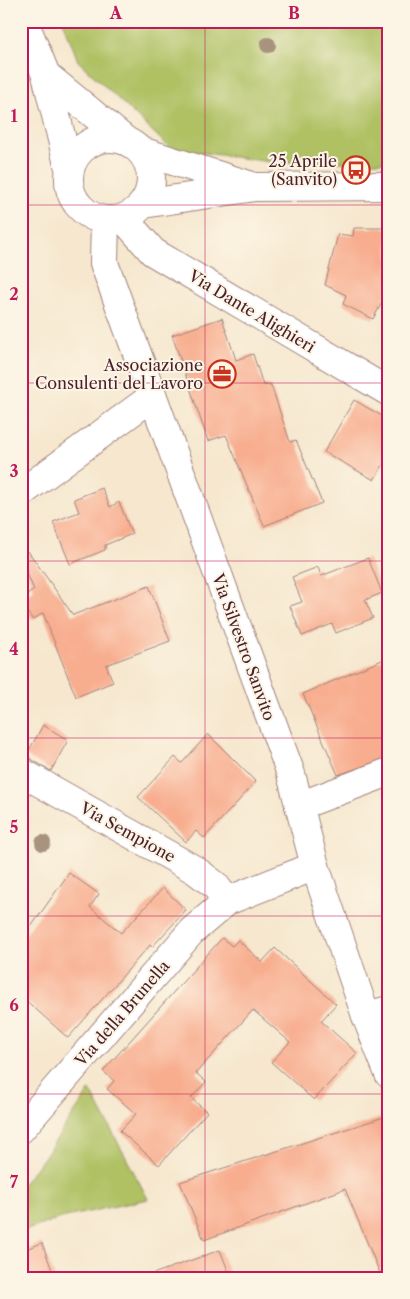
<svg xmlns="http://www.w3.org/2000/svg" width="410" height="1299" viewBox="0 0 410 1299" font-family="'Libre Caslon Text',serif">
	<rect width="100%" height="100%" fill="#fcf5e5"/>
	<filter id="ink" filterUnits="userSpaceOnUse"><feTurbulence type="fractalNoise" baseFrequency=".02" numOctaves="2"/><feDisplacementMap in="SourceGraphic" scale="10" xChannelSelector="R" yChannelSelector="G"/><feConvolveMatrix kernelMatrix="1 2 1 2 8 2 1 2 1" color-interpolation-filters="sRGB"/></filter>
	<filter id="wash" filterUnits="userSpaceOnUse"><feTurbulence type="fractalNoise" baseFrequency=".0096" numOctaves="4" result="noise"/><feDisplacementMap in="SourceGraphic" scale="20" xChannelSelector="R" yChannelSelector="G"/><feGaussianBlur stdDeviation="1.12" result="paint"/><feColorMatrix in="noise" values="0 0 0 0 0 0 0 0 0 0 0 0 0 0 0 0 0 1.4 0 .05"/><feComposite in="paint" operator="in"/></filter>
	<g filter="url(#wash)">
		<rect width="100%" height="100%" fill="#f6e7ce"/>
		<path fill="#afc164" stroke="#7c7048" d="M63 21H389V162H270L170 148 78 61Z
			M90 1090 148 1199 61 1218 21 1232V1186L43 1159Z"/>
		<g id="blocks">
			<path fill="#f8ad8f" d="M354 228H387L389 279 385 297 373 319 343 304 346 295 325 285 338 234 353 236Z
				M222 318 236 360 253 354 263 385H271L290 442 296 440 322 503 264 526 226 435 208 441 172 335Z
				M354 400 389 420V455L374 480 324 452Z
				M102 488 110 507 119 502 132 534 105 545V550L70 564 53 522 79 512 74 499Z
				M28 551 73 615 149 586 170 641 106 665 113 682 76 697 43 613 33 620 21 604V599L34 590 21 559V555Z
				M368 558 382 593 365 600 373 618 336 633 332 624 302 636 290 606 302 602 292 577 318 567 321 576Z
				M389 657V757L338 775 303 694Z
				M43 725 68 740 51 771 26 756Z
				M208 734 256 782 204 838 196 831 186 842 138 797 175 757 182 763Z
				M69 873 99 894 90 907 121 933 163 888 186 910 152 947 150 945 68 1038 21 996V941Z
				M222 938 232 946 238 940 262 962 275 948 336 1004 321 1021 357 1053 314 1100 271 1062 290 1042 253 1010 196 1073 206 1082 191 1098 207 1112 159 1165 120 1131 136 1114 107 1089 114 1081 103 1071Z
				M384 1117 389 1128V1278H382L345 1189 204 1240 180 1182Z
				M42 1243 55 1278H21V1251Z
				M220 1250 231 1278H150V1275Z"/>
		</g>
	</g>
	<g filter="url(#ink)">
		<use href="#blocks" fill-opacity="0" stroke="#a0837c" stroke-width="1"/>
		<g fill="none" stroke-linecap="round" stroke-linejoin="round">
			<g stroke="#a0837c" stroke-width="30">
				<path id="minor" d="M124 219 153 252 389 392
					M21 493 152 397
					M21 772 195 870 215 885 227 901
					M299 806 389 772
					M366 1016 389 1010
					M21 1129 192 931 227 901 315 866"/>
			</g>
			<g stroke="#a0837c" stroke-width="30">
				<path id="tertiary" d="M141 151 249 185
					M143 204 255 187 389 186"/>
			</g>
			<g stroke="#a0837c" stroke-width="30">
				<path id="primary" d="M24 21 46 75 69 168
					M46 75 125 140
					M69 179a41 41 0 1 1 82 0a41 41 0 1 1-82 0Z
					M105 221 104 263 291 774 315 866 366 1016 389 1074"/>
			</g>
			<use href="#minor" stroke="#fff" stroke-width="28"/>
			<use href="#tertiary" stroke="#fff" stroke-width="28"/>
			<use href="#primary" stroke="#fff" stroke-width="28"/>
		</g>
		<g fill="#a8947e">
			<circle cx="268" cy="45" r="8"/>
			<circle cx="43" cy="843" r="8"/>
		</g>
	</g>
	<path fill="none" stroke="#c2185b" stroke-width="1" stroke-opacity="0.55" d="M205 21V1278M21 205H389M21 383H389M21 561H389M21 738H389M21 916H389M21 1094H389"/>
	<defs>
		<g id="bus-ring" transform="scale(1.4375)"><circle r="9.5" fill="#fcf5e5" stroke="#c8321e" stroke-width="1.5"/><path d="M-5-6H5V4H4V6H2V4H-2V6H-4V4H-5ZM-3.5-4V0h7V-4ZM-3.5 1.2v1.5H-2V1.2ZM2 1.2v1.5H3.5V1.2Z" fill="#c8321e"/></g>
		<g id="office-ring" transform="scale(1.4375)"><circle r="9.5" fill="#fcf5e5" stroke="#c8321e" stroke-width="1.5"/><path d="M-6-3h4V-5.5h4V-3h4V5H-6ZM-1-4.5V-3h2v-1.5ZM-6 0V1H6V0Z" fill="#c8321e"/></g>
	</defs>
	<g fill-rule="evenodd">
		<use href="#bus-ring" x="356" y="170"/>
		<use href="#office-ring" x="222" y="374"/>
	</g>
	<g text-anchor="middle" stroke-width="4" stroke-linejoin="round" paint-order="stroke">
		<g font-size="16" fill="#4a1f2b" stroke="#fcf5e5" text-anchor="end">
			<text x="337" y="167">25 Aprile<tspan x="337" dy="18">(Sanvito)</tspan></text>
			<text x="203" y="371">Associazione<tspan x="203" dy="18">Consulenti del Lavoro</tspan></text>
		</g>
		<g font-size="16" fill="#4a1f2b" stroke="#fcf5e5">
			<text transform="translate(252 311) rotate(31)" y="6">Via Dante Alighieri</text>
			<text transform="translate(244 647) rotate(70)" y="6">Via Silvestro Sanvito</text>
			<text transform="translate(128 832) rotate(29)" y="6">Via Sempione</text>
			<text transform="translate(122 1013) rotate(-49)" y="6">Via della Brunella</text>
		</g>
	</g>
	<rect width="410" height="1299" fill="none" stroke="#fcf5e5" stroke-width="55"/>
	<rect x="28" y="28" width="354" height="1244" fill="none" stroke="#c2185b" stroke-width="2"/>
	<g font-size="16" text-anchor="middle" font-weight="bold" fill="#c2185b">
		<text x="116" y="19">A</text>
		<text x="294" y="19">B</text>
		<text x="14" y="122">1</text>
		<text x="14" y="300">2</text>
		<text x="14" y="477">3</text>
		<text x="14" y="655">4</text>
		<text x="14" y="833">5</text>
		<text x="14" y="1011">6</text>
		<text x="14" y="1188">7</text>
	</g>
</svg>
